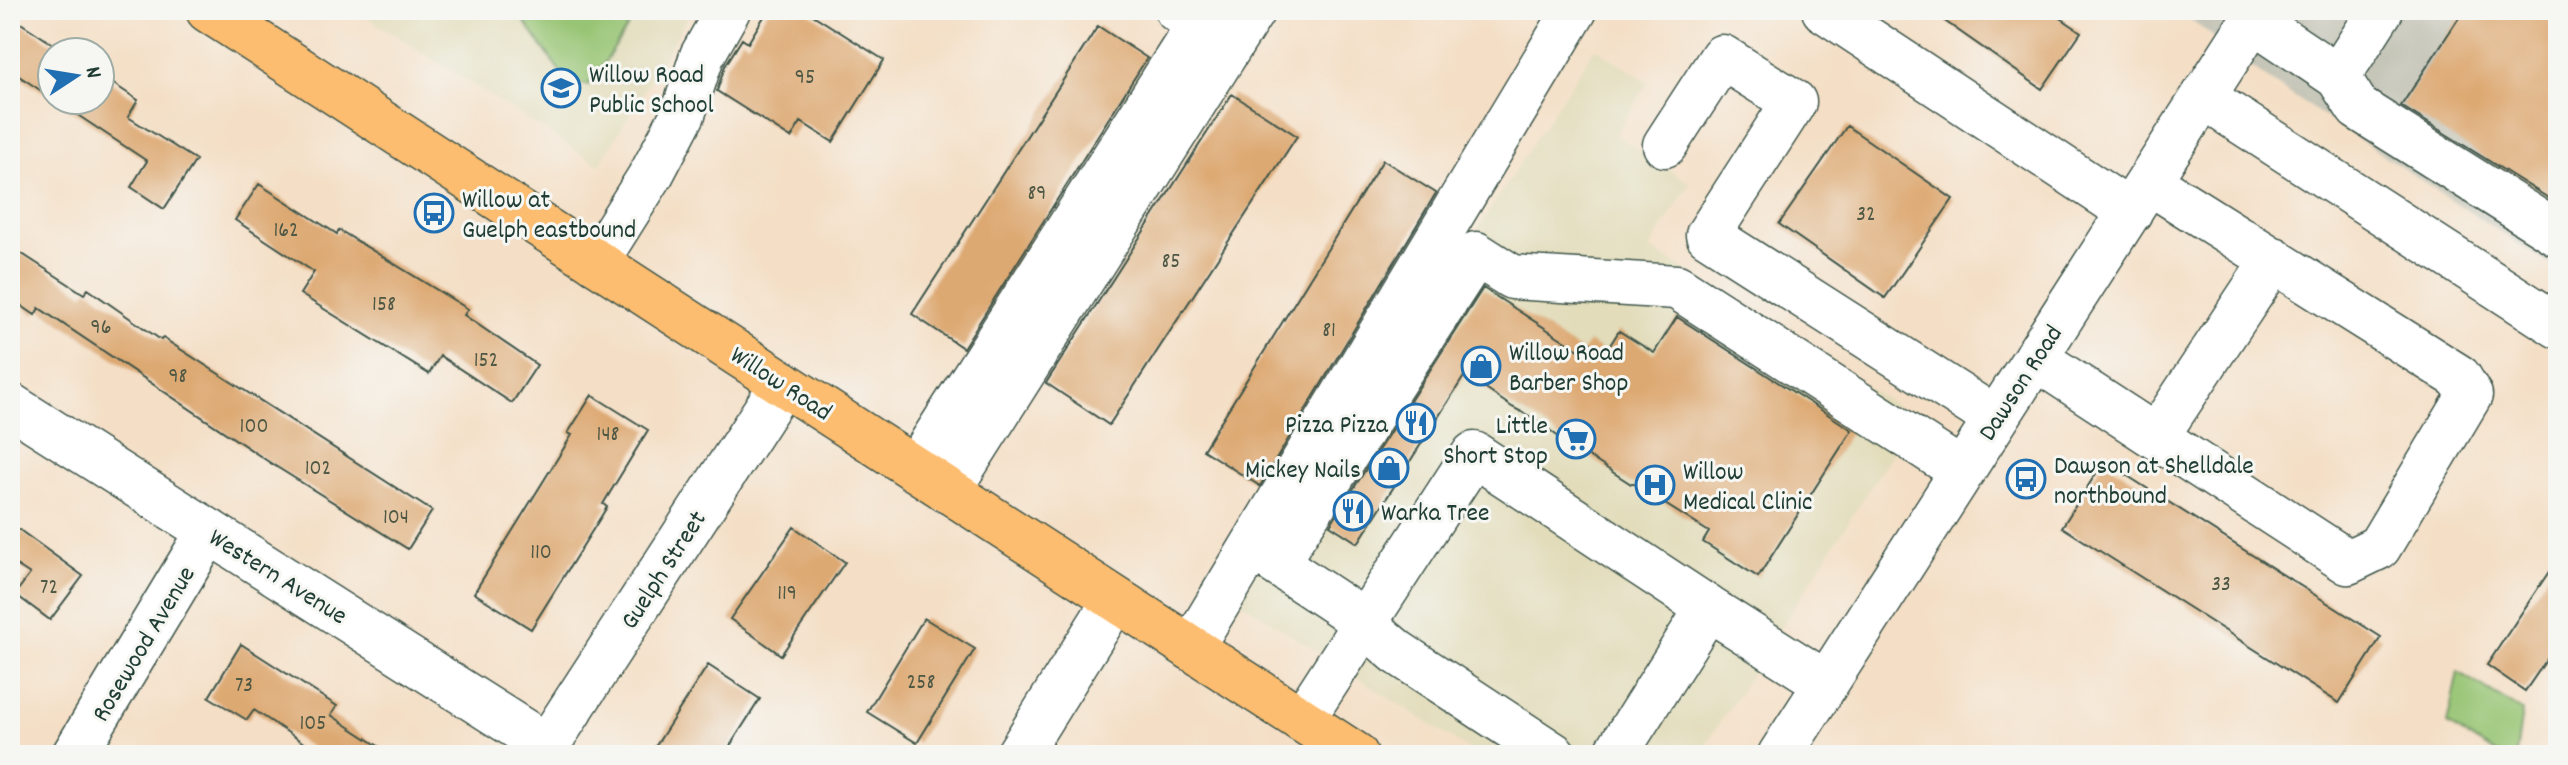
<svg xmlns="http://www.w3.org/2000/svg" width="2568" height="765" viewBox="0 0 2568 765" font-family="Dekko,sans-serif">
	<rect width="100%" height="100%" fill="#f6f6f2"/>
	<filter id="ink" filterUnits="userSpaceOnUse"><feTurbulence type="fractalNoise" baseFrequency=".0125" numOctaves="2"/><feDisplacementMap in="SourceGraphic" scale="16" xChannelSelector="R" yChannelSelector="G"/><feConvolveMatrix kernelMatrix="1 2 1 2 8 2 1 2 1" color-interpolation-filters="sRGB"/></filter>
	<filter id="wash" filterUnits="userSpaceOnUse"><feTurbulence type="fractalNoise" baseFrequency=".006" numOctaves="4" result="noise"/><feDisplacementMap in="SourceGraphic" scale="32" xChannelSelector="R" yChannelSelector="G"/><feGaussianBlur stdDeviation="1.8" result="paint"/><feColorMatrix in="noise" values="0 0 0 0 0 0 0 0 0 0 0 0 0 0 0 0 0 1.4 0 .05"/><feComposite in="paint" operator="in"/></filter>
	<g filter="url(#wash)">
		<rect width="100%" height="100%" fill="#f4dfc6"/>
		<path fill="#e2dcba" d="M356 10H692L599 165Z
			M1595 47 1648 82 1615 135 1690 183 1650 248 1915 418 1699 755H1477L1238 600Z"/>
		<path fill="#c5c5b8" d="M2176 10H2558V270L2263 76 2197 24Z"/>
		<path fill="#98c574" stroke="#5c8154" stroke-width="2" d="M516 10H639L599 71 588 85 572 83 562 74Z
			M2458 672 2522 711 2516 755H2499L2447 724Z"/>
		<g id="blocks">
			<path fill="#dda972" d="M768 10H805L884 60 833 142 801 122 791 138 717 91 725 66 742 39 748 43Z
				M1929 10H2049L2081 32 2042 89Z
				M2464 10H2558V204L2401 106Z
				M10 16 65 52H52V98L10 70Z
				M1098 26 1147 58 963 348 912 314Z
				M100 75 138 100 128 117 196 160 164 209 131 187 147 161 55 100H100Z
				M1232 94 1297 136 1109 425 1046 383Z
				M1847 126 1953 199 1885 298 1779 224Z
				M1383 160 1436 193 1260 486 1203 450Z
				M259 184 337 234 339 230 468 309 464 315 537 365 512 403 440 356 429 374 300 294 314 272 235 220Z
				M10 246 84 294 88 289 161 340 163 338 432 511 408 549 272 464 39 308 35 315 10 298Z
				M1483 288 1582 352 1589 342 1605 353 1619 331 1654 353 1677 317 1852 430 1758 577 1703 542 1709 532 1632 483 1631 484 1560 438 1535 419 1512 407 1465 375 1358 543 1330 525Z
				M592 395 648 430 603 504 607 507 531 629 474 593 572 435 568 433Z
				M2104 461 2381 637 2339 703 2062 527Z
				M10 523 83 576 50 620 15 594 30 574 10 561Z
				M794 527 845 562 781 655 730 619Z
				M2558 558V643L2525 691 2487 665Z
				M924 618 975 649 917 743 867 712Z
				M241 644 337 706 331 715 392 755H322L254 710 247 720 209 697Z
				M708 665 760 699 724 755H650Z"/>
		</g>
	</g>
	<g filter="url(#ink)">
		<use href="#blocks" fill-opacity="0" stroke="#3f554a" stroke-width="2"/>
		<g fill="none" stroke-linecap="round" stroke-linejoin="round">
			<g stroke="#3f554a" stroke-width="47">
				<path id="minor" d="M1824 10 2130 212
					M2253 20 2338 77 2381 10
					M2338 77 2358 108 2558 234
					M2203 97 2558 326
					M1665 145 1722 57 1794 102 1708 235 1996 419
					M2149 182 2459 377 2470 395 2379 547 2348 562 2156 437 2274 259
					M596 262 652 173 683 114 702 56 728 10
					M2035 358 2156 437
					M10 405 547 746
					M915 469 1199 24 1177 10
					M948 491 1253 10
					M1191 648 1575 10
					M1302 720 1364 624 1344 608 1276 563 1476 254 1512 277 1677 287 1962 471
					M74 755 209 531
					M541 755 783 383
					M1018 755 1115 600
					M1554 755 1397 652 1364 624 1474 454 1708 608
					M1615 755 1708 608 1826 683
					M1780 755 2259 10"/>
			</g>
			<g stroke="#3f554a" stroke-width="47">
				<path id="major" d="M208 10 1356 755"/>
			</g>
			<use href="#minor" stroke="#fff" stroke-width="44"/>
			<use href="#major" stroke="#fcbd6f" stroke-width="44"/>
		</g>
	</g>
	<defs>
		<g id="school-ring" transform="scale(2)"><circle r="9.5" fill="#f6f6f2" stroke="#1f6fb2" stroke-width="1.5"/><path d="M0-5L7-2L0 1L-7-2ZM-4 1L0 2.5L4 1V4Q0 6-4 4Z" fill="#1f6fb2"/></g>
		<g id="bus-ring" transform="scale(2)"><circle r="9.5" fill="#f6f6f2" stroke="#1f6fb2" stroke-width="1.5"/><path d="M-5-6H5V4H4V6H2V4H-2V6H-4V4H-5ZM-3.5-4V0h7V-4ZM-3.5 1.2v1.5H-2V1.2ZM2 1.2v1.5H3.5V1.2Z" fill="#1f6fb2"/></g>
		<g id="shop-ring" transform="scale(2)"><circle r="9.5" fill="#f6f6f2" stroke="#1f6fb2" stroke-width="1.5"/><path d="M-5-2.5h2.3a2.7 3.5 0 0 1 5.4 0H5L5.5 6h-11ZM-1.5-2.5h3a1.5 2.3 0 0 0-3 0Z" fill="#1f6fb2"/></g>
		<g id="restaurant-ring" transform="scale(2)"><circle r="9.5" fill="#f6f6f2" stroke="#1f6fb2" stroke-width="1.5"/><path d="M-5-6h1v4h1v-4h1v4h1v-4h1v5L-1.5 .5V6h-2V.5L-5-1ZM5-6V6H3V1.5H1.5Q1.5-4 5-6Z" fill="#1f6fb2"/></g>
		<g id="supermarket-ring" transform="scale(2)"><circle r="9.5" fill="#f6f6f2" stroke="#1f6fb2" stroke-width="1.5"/><path d="M-6-5.5h2.5l.6 2H6L4.5 2H-2.5L-4.4-4H-6ZM-1.5 3.2a1.3 1.3 0 1 0 .1 0ZM3 3.2a1.3 1.3 0 1 0 .1 0Z" fill="#1f6fb2"/></g>
		<g id="hospital-ring" transform="scale(2)"><circle r="9.5" fill="#f6f6f2" stroke="#1f6fb2" stroke-width="1.5"/><path d="M-5-5h3v3.5h4V-5h3V5h-3V1.5h-4V5h-3Z" fill="#1f6fb2"/></g>
	</defs>
	<g fill-rule="evenodd">
		<use href="#school-ring" x="561" y="88"/>
		<use href="#bus-ring" x="434" y="213"/>
		<use href="#shop-ring" x="1481" y="366"/>
		<use href="#restaurant-ring" x="1416" y="423"/>
		<use href="#supermarket-ring" x="1576" y="439"/>
		<use href="#shop-ring" x="1389" y="468"/>
		<use href="#bus-ring" x="2026" y="479"/>
		<use href="#hospital-ring" x="1655" y="485"/>
		<use href="#restaurant-ring" x="1353" y="511"/>
	</g>
	<g text-anchor="middle" stroke-width="6" stroke-linejoin="round" paint-order="stroke">
		<g font-size="22" fill="#4e5844">
			<text x="805" y="83">95</text>
			<text x="1037" y="199">89</text>
			<text x="1866" y="220">32</text>
			<text x="286" y="236">162</text>
			<text x="1171" y="267">85</text>
			<text x="384" y="310">158</text>
			<text x="101" y="333">96</text>
			<text x="1329" y="336">81</text>
			<text x="486" y="366">152</text>
			<text x="178" y="382">98</text>
			<text x="254" y="432">100</text>
			<text x="608" y="440">148</text>
			<text x="318" y="474">102</text>
			<text x="396" y="523">104</text>
			<text x="541" y="558">110</text>
			<text x="2221" y="590">33</text>
			<text x="49" y="593">72</text>
			<text x="787" y="599">119</text>
			<text x="921" y="688">258</text>
			<text x="244" y="691">73</text>
			<text x="313" y="729">105</text>
		</g>
		<g font-size="26" fill="#1f3d34" stroke="#f6f6f2" text-anchor="start">
			<text x="589" y="82">Willow Road<tspan x="589" dy="30">Public School</tspan></text>
			<text x="462" y="207">Willow at<tspan x="462" dy="30">Guelph eastbound</tspan></text>
			<text x="1509" y="360">Willow Road<tspan x="1509" dy="30">Barber Shop</tspan></text>
			<text x="1388" y="432" text-anchor="end">Pizza Pizza</text>
			<text x="1548" y="433" text-anchor="end">Little<tspan x="1548" dy="30">Short Stop</tspan></text>
			<text x="2054" y="473">Dawson at Shelldale<tspan x="2054" dy="30">northbound</tspan></text>
			<text x="1361" y="477" text-anchor="end">Mickey Nails</text>
			<text x="1683" y="479">Willow<tspan x="1683" dy="30">Medical Clinic</tspan></text>
			<text x="1381" y="520">Warka Tree</text>
		</g>
		<g font-size="26" fill="#1f3d34" stroke="#f6f6f2">
			<text transform="translate(782 382) rotate(33)" y="9">Willow Road</text>
			<text transform="translate(2019 382) rotate(-57)" y="9">Dawson Road</text>
			<text transform="translate(662 569) rotate(-57)" y="9">Guelph Street</text>
			<text transform="translate(279 575) rotate(32)" y="9">Western Avenue</text>
			<text transform="translate(142 643) rotate(-59)" y="9">Rosewood Avenue</text>
		</g>
	</g>
	<rect width="2568" height="765" fill="none" stroke="#f6f6f2" stroke-width="40"/>
	<g transform="translate(76 76) rotate(78)"><circle r="38" fill="#f6f6f2" stroke="#a0aca6" stroke-width="2"/>
	<path d="M0-6L14 30L0 20L-14 30Z" fill="#1f6fb2"/>
	<text y="-12" font-size="22" font-weight="bold" text-anchor="middle" fill="#1f3d34">N</text>
	</g>
</svg>
